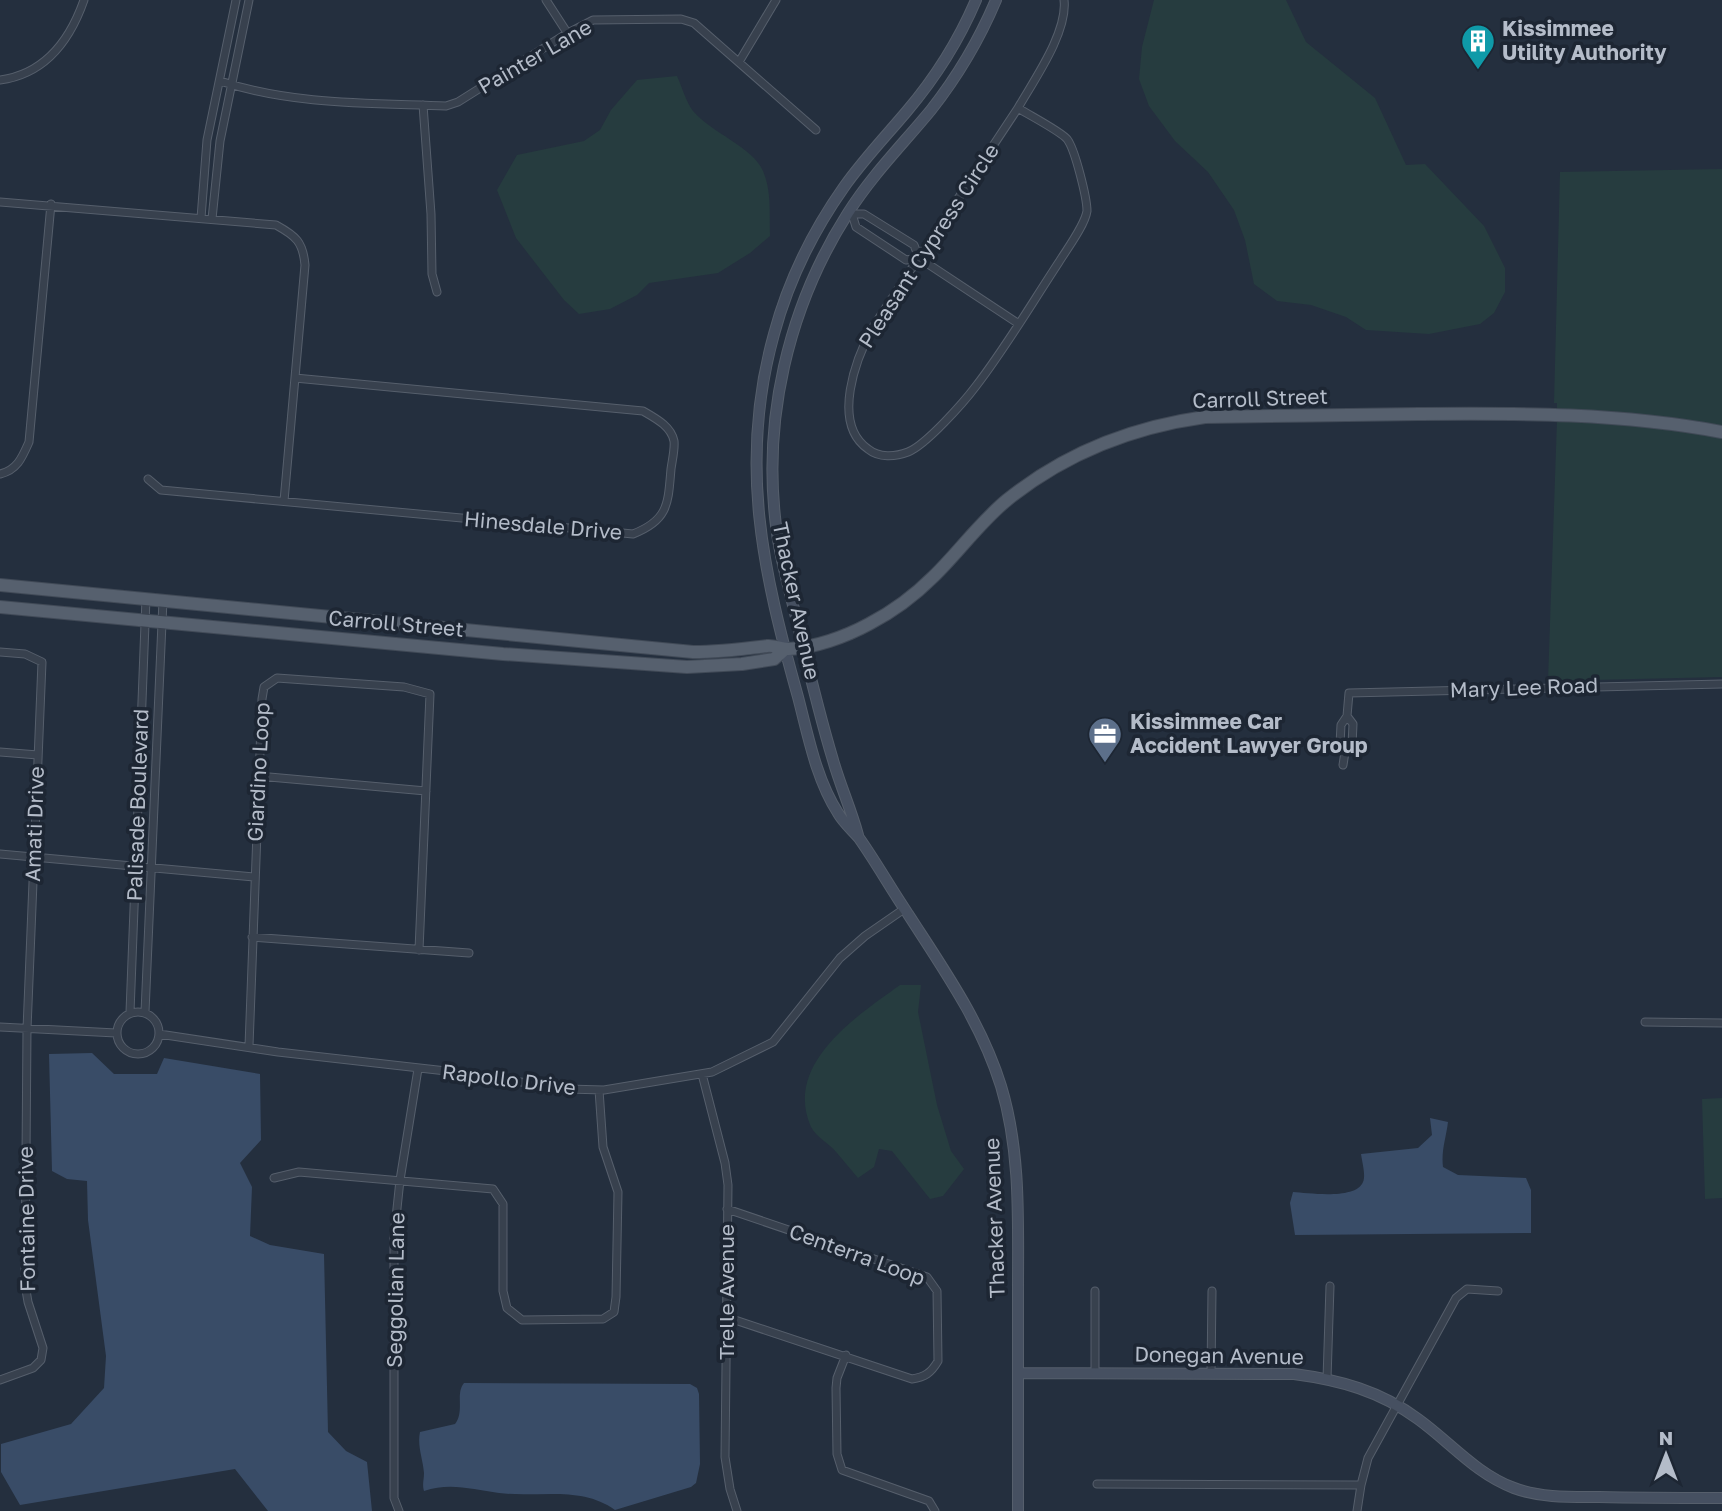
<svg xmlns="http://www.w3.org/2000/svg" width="1722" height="1511" viewBox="0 0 1722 1511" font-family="'Golos Text',sans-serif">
	<rect width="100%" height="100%" fill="#242f3e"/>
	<path fill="#263c3f" d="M1154 0H1286L1306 42 1375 98 1406 165 1425 164 1484 226 1505 268V292L1494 313 1480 324 1429 334 1366 330 1346 317 1311 305 1277 301 1254 284 1245 240 1234 210 1208 172 1175 141 1149 106 1139 79 1142 47Z
		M677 76C682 87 686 102 693 111 710 132 753 147 763 171 772 192 769 214 770 236L750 253 718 273 649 283 637 295 610 309 579 314 564 300 516 238 497 190 517 155 584 141 600 130 611 110 637 80Z
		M1722 169V427C1667 416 1613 411 1557 409V403H1554L1560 172Z
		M1557 420 1608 421 1722 437V677L1548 681Z
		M900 985H921L918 1012 937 1105 951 1151 964 1169 943 1196 930 1199 892 1151 879 1149 874 1167 858 1178C851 1170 844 1161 837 1153 830 1144 816 1137 811 1127 783 1064 857 1016 900 985Z
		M1722 1098V1198L1705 1199 1702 1099Z"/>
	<path fill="#394c67" d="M92 1053 114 1074H157L164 1058 260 1074 261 1140 240 1163 252 1187 250 1236 270 1245 324 1254 328 1432 346 1451 367 1462 372 1511H268L235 1469 20 1505 1 1472V1444L71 1424 104 1388 106 1356 88 1220 87 1181 67 1179 52 1171 49 1054Z
		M1430 1118 1448 1122C1446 1138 1441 1151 1443 1167L1458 1175 1526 1178 1531 1190V1233L1295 1235 1290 1203 1293 1192C1309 1193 1356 1200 1363 1182 1366 1175 1362 1162 1361 1154L1418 1148 1432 1135Z
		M464 1383 690 1384 697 1388 699 1394 700 1464 696 1483 691 1487 615 1510C581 1485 538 1498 499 1493 473 1490 451 1482 424 1491 422 1484 424 1480 424 1473 423 1459 417 1446 420 1432L455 1424C465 1411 455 1394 464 1383Z"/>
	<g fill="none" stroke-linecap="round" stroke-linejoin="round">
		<g stroke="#565f6c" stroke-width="9">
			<path id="street" d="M546 0 568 34
				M739 62 776 0
				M0 80C45 74 70 40 84 0
				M220 81C292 105 370 103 446 106L458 102 566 34 593 20 681 19 694 23 816 130
				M423 105 431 214 432 274 437 292
				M1018 108C1029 115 1060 131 1067 139 1075 149 1087 198 1087 211 1085 225 1067 249 1059 262 1032 303 1006 347 976 386 964 402 926 445 908 452 895 457 879 458 868 449 831 423 856 358 873 327Z
				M1018 108C1034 80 1068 32 1064 0
				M0 202 276 225C296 236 303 242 305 265L284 501
				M201 218 207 140 236 0
				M212 219 220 141 249 0
				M919 258 906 260 856 227 852 214H864L914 245 919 258 1019 324
				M0 474C17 470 22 458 29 442L51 204
				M148 479 161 490 633 534C669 520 668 503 671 469 672 461 675 449 674 441 671 426 655 418 643 411L295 378
				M0 652 25 654 42 662 27 1029 25 1284 28 1302 43 1348 41 1360 33 1368 0 1380
				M0 752 38 755
				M1345 752 1352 745 1353 724 1347 716
				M1343 765 1345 752 1340 744 1341 725 1347 716 1349 693 1722 684
				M258 776 426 791
				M0 854 254 877
				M252 937 469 953
				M117 1033a21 21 0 1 1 42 0a21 21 0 1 1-42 0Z
				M130 1012 146 598
				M145 1012 163 600
				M1645 1022 1722 1023
				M0 1027 116 1033
				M159 1034 278 1052 455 1072 567 1089 604 1090 712 1072 773 1042 840 958 865 936 904 909
				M249 1046 262 699 264 687 277 678 404 687 430 694 419 950
				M702 1074 725 1163 728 1185 725 1457 730 1489 737 1511
				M274 1178 299 1172 493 1189 503 1204V1291L507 1308 522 1320 603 1319 614 1312 616 1297 618 1192 603 1147 599 1090
				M1095 1291V1374
				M726 1317 912 1379C925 1377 931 1373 938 1361L937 1291 927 1277 727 1209
				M846 1355 837 1378 836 1388 837 1454 842 1470 929 1501 935 1511
				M1211 1374 1212 1291
				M1327 1379 1330 1286
				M1097 1484 1361 1485
				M399 1511 394 1498V1237L400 1180 418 1069
				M1357 1511 1361 1485 1368 1458 1456 1298 1467 1289 1498 1291"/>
		</g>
		<g stroke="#565f6c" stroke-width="12">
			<path id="secondary" d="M976 0C959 40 935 78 907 111 886 136 863 160 844 187 813 231 788 282 774 334 738 463 763 572 798 697 808 735 816 779 838 813 843 822 852 830 859 838 876 862 891 889 908 914 944 970 981 1022 1001 1086 1021 1152 1018 1221 1018 1290 1018 1363 1018 1437 1018 1511
				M858 835C851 809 840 785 833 760 819 714 808 667 797 621 790 592 781 562 777 533 761 422 788 307 848 213 872 175 903 144 931 110 957 77 980 38 996 0
				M1018 1373 1294 1374C1340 1380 1380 1391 1418 1419 1450 1442 1476 1474 1514 1488 1541 1498 1570 1497 1599 1497 1640 1498 1681 1498 1722 1498"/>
		</g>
		<g stroke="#414a57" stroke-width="14">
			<path id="primary" d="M0 585 693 652C718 652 742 649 767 646 774 645 780 649 788 649 814 648 845 637 869 624 892 612 914 596 933 577 958 553 979 523 1007 500 1064 454 1133 427 1205 417 1276 416 1348 415 1419 414 1521 413 1621 413 1722 432
				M0 607 503 654 687 667 742 664 774 659 785 649"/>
		</g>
		<use href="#street" stroke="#38414e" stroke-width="7"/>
		<use href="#secondary" stroke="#465061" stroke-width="10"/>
		<use href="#primary" stroke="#56606e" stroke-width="12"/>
	</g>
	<defs>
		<g id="building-pin" transform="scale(1.75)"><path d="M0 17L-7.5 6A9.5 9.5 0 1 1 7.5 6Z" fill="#0f9aa8" stroke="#1d2633"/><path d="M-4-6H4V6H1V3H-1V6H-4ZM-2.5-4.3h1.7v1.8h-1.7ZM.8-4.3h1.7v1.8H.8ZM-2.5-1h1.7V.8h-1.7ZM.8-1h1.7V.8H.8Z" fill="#fff"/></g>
		<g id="office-pin" transform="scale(1.75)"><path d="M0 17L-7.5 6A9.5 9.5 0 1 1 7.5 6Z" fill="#5c6f8a" stroke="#1d2633"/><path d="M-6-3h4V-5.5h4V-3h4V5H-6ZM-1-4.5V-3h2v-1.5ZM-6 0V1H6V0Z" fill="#fff"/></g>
	</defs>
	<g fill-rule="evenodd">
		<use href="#building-pin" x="1478" y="41"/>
		<use href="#office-pin" x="1105" y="734"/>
	</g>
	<g text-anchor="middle" stroke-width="7" stroke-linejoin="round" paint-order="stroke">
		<g font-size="21" font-weight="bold" fill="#b4bcc9" stroke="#1d2633" text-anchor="start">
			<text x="1502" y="36">Kissimmee<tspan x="1502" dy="24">Utility Authority</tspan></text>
			<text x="1130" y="729">Kissimmee Car<tspan x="1130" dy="24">Accident Lawyer Group</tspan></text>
		</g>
		<g font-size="21" fill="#b4bcc9" stroke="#1d2633">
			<text transform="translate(535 57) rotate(-30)" y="7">Painter Lane</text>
			<text transform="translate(929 246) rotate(-57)" y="7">Pleasant Cypress Circle</text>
			<text transform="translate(1260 399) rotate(-2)" y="7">Carroll Street</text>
			<text transform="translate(543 526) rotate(5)" y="7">Hinesdale Drive</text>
			<text transform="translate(796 601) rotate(78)" y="7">Thacker Avenue</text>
			<text transform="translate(396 624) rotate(5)" y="7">Carroll Street</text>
			<text transform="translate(1524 688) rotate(-2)" y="7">Mary Lee Road</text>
			<text transform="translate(259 772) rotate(-87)" y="7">Giardino Loop</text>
			<text transform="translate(138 805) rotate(-88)" y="7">Palisade Boulevard</text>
			<text transform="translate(35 824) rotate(-88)" y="7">Amati Drive</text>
			<text transform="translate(509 1080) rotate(7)" y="7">Rapollo Drive</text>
			<text transform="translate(995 1218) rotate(-92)" y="7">Thacker Avenue</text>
			<text transform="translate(27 1219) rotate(-91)" y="7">Fontaine Drive</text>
			<text transform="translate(857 1255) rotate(20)" y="7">Centerra Loop</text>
			<text transform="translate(396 1290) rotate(-89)" y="7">Seggolian Lane</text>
			<text transform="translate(727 1292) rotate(-90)" y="7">Trelle Avenue</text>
			<text transform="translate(1219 1356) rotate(1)" y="7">Donegan Avenue</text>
		</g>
	</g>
	<g transform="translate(1666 1455)" stroke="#1d2633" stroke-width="5" paint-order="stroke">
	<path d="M0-5L12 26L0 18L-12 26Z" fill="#b4bcc9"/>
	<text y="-10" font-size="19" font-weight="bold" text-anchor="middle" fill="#b4bcc9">N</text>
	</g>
</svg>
